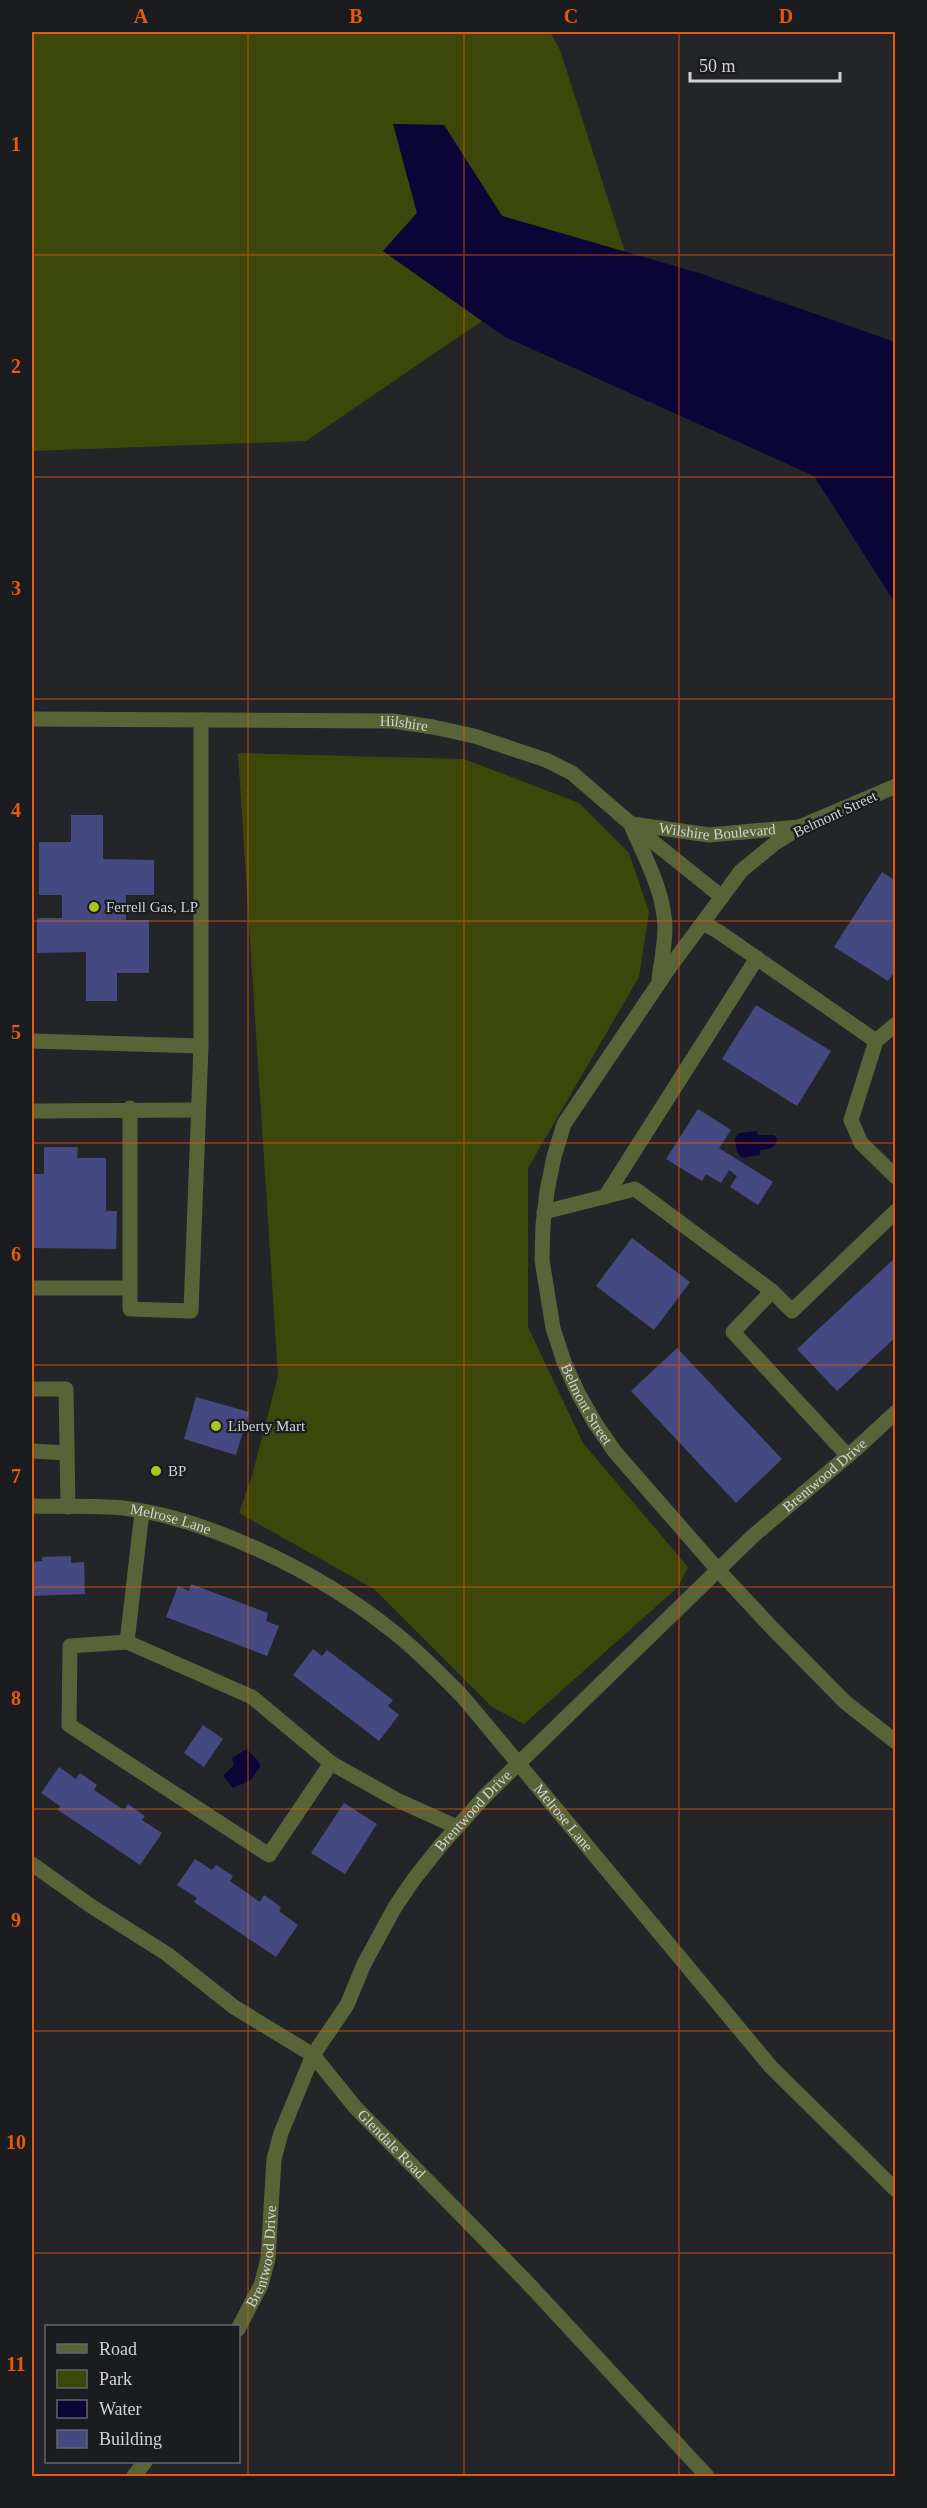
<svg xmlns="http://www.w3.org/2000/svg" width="927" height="2508" viewBox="0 0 927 2508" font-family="'Times New Roman',serif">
	<rect width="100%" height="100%" fill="#242528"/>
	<path fill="#3b4809" d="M32 32H550L560 50 625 252 502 216 444 125 394 124 417 213 383 251 482 321 306 441 32 451Z
		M238 753 464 759 579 803 629 853 649 912 639 977 528 1168V1327L583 1443 688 1567 678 1587 524 1724 492 1707 374 1589 239 1513 252 1476 278 1376Z"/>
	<path fill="#0c0537" d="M393 124 444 125 502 216 699 273 895 342V603L814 476 505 337 383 251 417 213Z
		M757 1131 758 1135H774L777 1139C776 1149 769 1149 760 1150V1155L742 1158 737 1152 735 1139 739 1133Z
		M247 1749 259 1762 260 1767 251 1780 233 1788 223 1776 234 1765 232 1758Z"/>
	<path fill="#454981" d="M71 815H103V859L154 860V895H126V920H149V973H117V1001H86V952L37 953V918H62V895H39V842H71Z
		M882 872 896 881V969L888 981 834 947Z
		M756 1005 831 1051 797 1106 722 1059Z
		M698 1109 731 1130 719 1148 773 1182 758 1205 730 1187 737 1176 729 1170 721 1183 706 1174 702 1181 666 1159Z
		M44 1147H78L77 1158H106V1211H117L116 1249 32 1248V1174H44Z
		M632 1238 690 1282 654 1330 596 1286Z
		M896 1257V1337L837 1391 797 1349Z
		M677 1348 782 1459 736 1503 631 1391Z
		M196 1397 249 1412 236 1455 184 1439Z
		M71 1556V1563L84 1562 85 1594 32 1596V1562L42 1561V1557Z
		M191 1584 268 1613 266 1621 279 1626 267 1656 166 1617 178 1586 189 1591Z
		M313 1649 322 1656 327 1650 393 1700 388 1706 399 1715 379 1741 293 1675Z
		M203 1725 223 1739 204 1767 184 1753Z
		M59 1767 76 1779 80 1773 97 1785 94 1790 124 1810 128 1804 145 1816 142 1820 162 1833 140 1865 58 1810 60 1806 41 1793Z
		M344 1803 377 1824 345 1874 311 1853Z
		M195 1859 212 1870 216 1865 233 1876 230 1881 260 1902 264 1895 281 1907 279 1911 298 1925 276 1957 194 1902 197 1898 177 1885Z"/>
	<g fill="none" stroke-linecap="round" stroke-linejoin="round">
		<g stroke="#586437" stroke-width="15">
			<path id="s1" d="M32 719 393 721 433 727 474 736 546 760 572 773 631 824 722 897"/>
			<path id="s2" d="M896 786 802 826 774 844 741 871 669 968 564 1124 554 1157 547 1191 543 1225 542 1260 553 1328 564 1362 578 1393 595 1423 615 1452 718 1570 774 1630 845 1702 896 1742"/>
			<path id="s3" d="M632 824 709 835 799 827"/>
			<path d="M632 827C646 860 664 891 665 928 665 945 661 962 659 979"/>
			<path d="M703 923 719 932 876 1041"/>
			<path d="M896 1024 876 1041 851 1120 861 1143 896 1177"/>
			<path d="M32 1041 201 1046V720"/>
			<path d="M130 1108V1309L191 1311 201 1046"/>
			<path d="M32 1111 198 1110"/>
			<path d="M605 1197 757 958"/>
			<path d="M544 1212 635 1189 772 1291"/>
			<path d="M32 1288H129"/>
			<path d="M32 1389H66L68 1507"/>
			<path d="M32 1451 67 1453"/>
			<path d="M848 1456 733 1332 772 1291 792 1311 896 1211"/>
			<path id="s4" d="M32 1506C61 1507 93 1505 123 1508 208 1518 319 1573 386 1626 414 1647 438 1672 463 1697L771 2067 896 2190"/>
			<path d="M127 1642 252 1697 331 1763 269 1855 69 1725 70 1646 127 1642 142 1512"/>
			<path d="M331 1763 397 1800 457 1827"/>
			<path id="s5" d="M32 1864 91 1906 167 1954 234 2007 313 2055 355 2107 525 2280 707 2476"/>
			<path id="s6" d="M238 2329 261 2285 268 2259 274 2159 281 2133 313 2055 347 2005 364 1964 395 1907 414 1879 441 1845 487 1794 753 1536 857 1448 896 1412"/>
			<path d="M134 2476 145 2462"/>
		</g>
	</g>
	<path fill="none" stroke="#e8590c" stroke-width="1.5" stroke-opacity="0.55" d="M248 32V2476M464 32V2476M679 32V2476M32 255H896M32 477H896M32 699H896M32 921H896M32 1143H896M32 1365H896M32 1587H896M32 1809H896M32 2031H896M32 2253H896"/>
	<g fill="#a8c71d" stroke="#1b1c1f" stroke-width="2">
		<circle cx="94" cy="907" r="6"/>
		<circle cx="216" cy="1426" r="6"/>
		<circle cx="156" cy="1471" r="6"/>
	</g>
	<g text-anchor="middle" stroke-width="4.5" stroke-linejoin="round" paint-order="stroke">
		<g font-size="15" fill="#d1d2d4" stroke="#1b1c1f">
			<text dy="5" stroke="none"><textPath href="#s1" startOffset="372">Hilshire</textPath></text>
			<text transform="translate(835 814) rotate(-25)" y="5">Belmont Street</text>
			<text dy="5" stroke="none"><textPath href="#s3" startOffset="86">Wilshire Boulevard</textPath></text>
			<text dy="5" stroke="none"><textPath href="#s2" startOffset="778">Belmont Street</textPath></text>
			<text dy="5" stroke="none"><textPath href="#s6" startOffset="1068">Brentwood Drive</textPath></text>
			<text dy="5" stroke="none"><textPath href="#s4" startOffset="140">Melrose Lane</textPath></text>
			<text dy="5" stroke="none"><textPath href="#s6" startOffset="582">Brentwood Drive</textPath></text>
			<text dy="5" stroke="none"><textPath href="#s4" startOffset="644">Melrose Lane</textPath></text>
			<text dy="5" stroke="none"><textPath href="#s5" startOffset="459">Glendale Road</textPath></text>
			<text dy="5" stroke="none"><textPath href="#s6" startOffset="78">Brentwood Drive</textPath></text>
		</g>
		<g font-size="15" fill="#d1d2d4" stroke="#1b1c1f" text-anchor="start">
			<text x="106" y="912">Ferrell Gas, LP</text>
			<text x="228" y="1431">Liberty Mart</text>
			<text x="168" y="1476">BP</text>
		</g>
	</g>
	<rect width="927" height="2508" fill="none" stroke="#1b1c1f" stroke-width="66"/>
	<rect x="45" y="2325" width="195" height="138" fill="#1b1c1f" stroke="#646567" stroke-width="1.5"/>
	<rect x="57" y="2344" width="30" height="9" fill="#586437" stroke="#646567" stroke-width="1.5"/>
	<text x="99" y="2355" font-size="18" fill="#d1d2d4">Road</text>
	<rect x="57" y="2370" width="30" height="18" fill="#3b4809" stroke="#646567" stroke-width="1.5"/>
	<text x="99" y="2385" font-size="18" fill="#d1d2d4">Park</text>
	<rect x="57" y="2400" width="30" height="18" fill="#0c0537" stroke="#646567" stroke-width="1.5"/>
	<text x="99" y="2415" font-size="18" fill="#d1d2d4">Water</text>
	<rect x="57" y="2430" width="30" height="18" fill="#454981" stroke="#646567" stroke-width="1.5"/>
	<text x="99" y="2445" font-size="18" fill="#d1d2d4">Building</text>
	<path d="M690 72v9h150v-9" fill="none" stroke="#d1d2d4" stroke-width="3"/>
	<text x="699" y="72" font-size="18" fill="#d1d2d4" stroke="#1b1c1f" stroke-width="4.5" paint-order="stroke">50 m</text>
	<rect x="33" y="33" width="861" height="2442" fill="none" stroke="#e8590c" stroke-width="2"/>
	<g font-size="20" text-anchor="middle" font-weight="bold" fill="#e8590c">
		<text x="141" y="23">A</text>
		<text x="356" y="23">B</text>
		<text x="571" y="23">C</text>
		<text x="786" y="23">D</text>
		<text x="16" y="151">1</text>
		<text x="16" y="373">2</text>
		<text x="16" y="595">3</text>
		<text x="16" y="817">4</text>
		<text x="16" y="1039">5</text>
		<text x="16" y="1261">6</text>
		<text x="16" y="1483">7</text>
		<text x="16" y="1705">8</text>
		<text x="16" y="1927">9</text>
		<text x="16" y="2149">10</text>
		<text x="16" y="2371">11</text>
	</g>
</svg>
